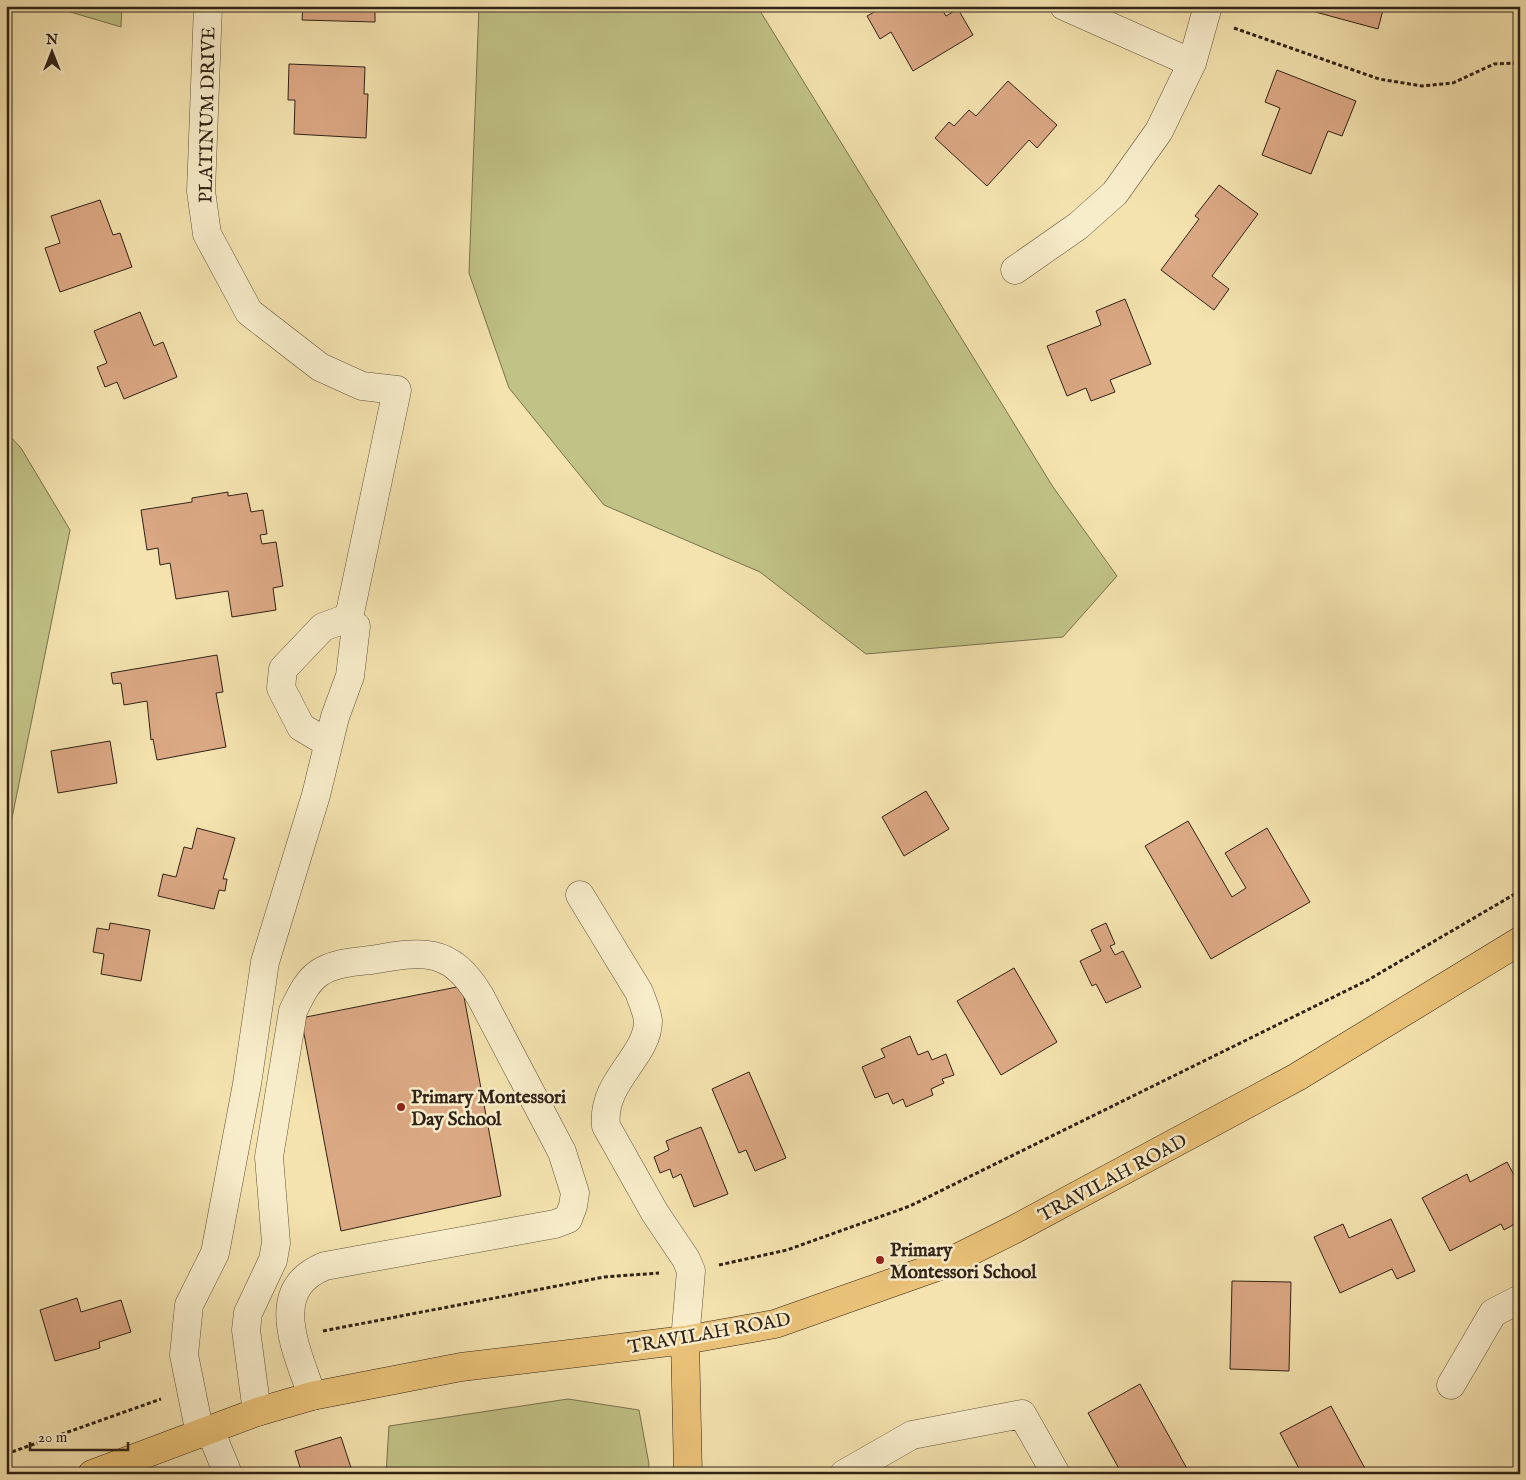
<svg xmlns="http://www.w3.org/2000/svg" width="1526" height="1480" viewBox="0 0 1526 1480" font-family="'IM FELL English',serif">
	<rect width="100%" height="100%" fill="#f4e3af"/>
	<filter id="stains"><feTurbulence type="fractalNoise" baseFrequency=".004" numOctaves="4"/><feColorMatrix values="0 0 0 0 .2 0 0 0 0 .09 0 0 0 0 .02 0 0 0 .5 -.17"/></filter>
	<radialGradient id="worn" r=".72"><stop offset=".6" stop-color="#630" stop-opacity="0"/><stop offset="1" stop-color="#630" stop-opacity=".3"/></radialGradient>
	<path fill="#c1c286" stroke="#78724e" d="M50 6H122L121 27Z
		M479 6H757L1053 487 1117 576 1063 637 866 654 760 572 604 505 509 388 469 273Z
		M6 432 21 448 70 530 6 848Z
		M568 1399 639 1410 649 1464 647 1474H386L389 1426Z"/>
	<path fill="#dba884" stroke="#302217" d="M303 6H375V22L302 20Z
		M879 6H940L946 16 958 9 973 35 913 71 891 32 880 39 867 16 880 9Z
		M1309 6H1384L1378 29 1308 10Z
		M289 64 365 67 364 94H368L366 138 294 134 295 100H288Z
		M1277 70 1356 101 1342 136 1328 131 1311 174 1262 155 1280 108 1265 102Z
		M1008 81 1057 125 1037 148 1029 140 987 186 935 138 949 122 954 126 969 110 976 116Z
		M1219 185 1258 214 1212 276 1229 289 1214 310 1161 270 1199 219 1195 216Z
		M100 200 113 235 120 233 132 267 60 292 45 248 60 243 51 216Z
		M1125 299 1151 364 1110 380 1115 392 1091 401 1086 388 1067 396 1047 346 1101 325 1096 311Z
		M140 312 154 346 163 342 177 377 124 399 117 382 105 387 97 367 107 363 94 331Z
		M228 492V496L247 493 251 512 263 510 267 534 260 535 262 544 276 542 283 586 273 588 276 610 232 617 228 591 176 599 170 563 160 565 158 548 147 550 141 510 192 502V498Z
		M217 655 223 692 216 693 226 747 157 760 153 739 151 740 147 701 124 705 121 683 113 684 111 673Z
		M110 741 117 783 58 793 51 751Z
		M926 791 949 829 904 856 882 817Z
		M1188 821 1232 897 1246 888 1225 853 1267 828 1310 902 1211 959 1145 846Z
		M197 828 235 838 223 879H227L225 891 219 890 214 909 158 896 163 874 176 877 184 847 192 849Z
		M110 923 150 930 141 981 101 974 104 954 93 952 97 928 109 930Z
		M1106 923 1115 944 1110 946 1115 955 1123 951 1141 987 1106 1003 1096 984 1092 986 1080 961 1101 951 1091 930Z
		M1014 968 1057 1042 1001 1075 957 1001Z
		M462 986 501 1196 341 1231 301 1018Z
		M910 1036 918 1055 928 1051 932 1060 946 1054 954 1075 942 1079 944 1083 931 1089 933 1095 906 1107 903 1099 893 1104 888 1093 875 1098 862 1067 885 1057 881 1049Z
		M749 1072 786 1158 755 1171 746 1150 739 1153 712 1089Z
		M701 1127 728 1194 694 1207 681 1174 673 1178 670 1169 660 1173 654 1157 669 1150 666 1141Z
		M1507 1162 1520 1186V1221L1504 1230 1501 1224 1450 1251 1422 1198 1467 1174 1470 1182Z
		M1391 1219 1415 1271 1397 1279 1392 1269 1340 1293 1314 1237 1343 1224 1349 1238Z
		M1232 1281 1291 1282 1289 1371 1230 1369Z
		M77 1298 81 1312 121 1300 131 1332 99 1342 100 1348 55 1361 40 1310Z
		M1140 1384 1190 1474H1122L1088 1413Z
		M1331 1406 1368 1474H1302L1280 1433Z
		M341 1437 353 1474H302L295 1451Z"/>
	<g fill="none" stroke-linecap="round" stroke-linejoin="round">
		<g stroke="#61523d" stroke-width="29">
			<path id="minor" d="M208 6 201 191 207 234 249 312 320 367 362 386 397 390 348 622
				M1064 6 1192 63
				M1015 270 1078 226 1115 193 1159 131 1192 63 1208 6
				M580 895 639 992C642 1001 647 1011 648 1021 648 1057 601 1081 606 1126L655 1213 686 1259 691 1271 685 1340
				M1451 1385 1493 1313 1520 1299
				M257 1412 246 1330 248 1313 273 1260 276 1243 269 1157 293 1011C300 997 306 982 319 973 334 963 354 962 371 960 422 951 450 946 480 996L562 1152 575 1193 573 1206 568 1219 555 1224 325 1266C265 1290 298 1352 312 1396
				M210 1430 228 1474
				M200 1434 184 1355 189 1305 215 1253 247 1084 265 962 316 795 335 717 350 676 356 626 342 620 323 627 283 669 281 688 301 727 328 743
				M844 1474 912 1435 1022 1414 1056 1474"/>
		</g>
		<g stroke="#302217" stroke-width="29">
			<path id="major" d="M685 1340 688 1474
				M92 1474 257 1412 312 1396 461 1367 685 1340 775 1324 945 1264 1015 1229 1297 1077 1520 941"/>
		</g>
		<path stroke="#302217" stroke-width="3" stroke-dasharray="4 2.5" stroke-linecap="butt" d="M1234 28 1379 79 1422 86 1453 83 1494 64 1520 63
			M719 1265 787 1250 910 1206 1368 980 1520 891
			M323 1331 604 1277 659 1273
			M6 1454 161 1399"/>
		<use href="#minor" stroke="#f8edcb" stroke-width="28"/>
		<use href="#major" stroke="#eac278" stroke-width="28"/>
	</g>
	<g fill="#8f2418" stroke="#f8edcb" stroke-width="2">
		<circle cx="401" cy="1107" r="5"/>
		<circle cx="880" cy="1260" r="5"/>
	</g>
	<g text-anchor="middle" stroke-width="5" stroke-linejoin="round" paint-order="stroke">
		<g font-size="19" fill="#302217" stroke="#f8edcb">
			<text transform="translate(206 115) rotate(-89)" y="7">PLATINUM DRIVE</text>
			<text transform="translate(1112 1177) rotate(-28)" y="7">TRAVILAH ROAD</text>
			<text transform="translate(709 1332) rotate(-10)" y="7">TRAVILAH ROAD</text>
		</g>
		<g font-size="19" font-weight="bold" fill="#302217" stroke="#f8edcb" text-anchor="start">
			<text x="411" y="1103">Primary Montessori<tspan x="411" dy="22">Day School</tspan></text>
			<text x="890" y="1256">Primary<tspan x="890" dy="22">Montessori School</tspan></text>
		</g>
	</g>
	<rect width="1526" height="1480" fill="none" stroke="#f4e3af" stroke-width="25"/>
	<rect x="8" y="8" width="1511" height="1465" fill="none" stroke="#302217" stroke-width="2.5"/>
	<rect x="12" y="12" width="1501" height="1455" fill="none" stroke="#302217"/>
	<g transform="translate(52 52)" stroke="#f8edcb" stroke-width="4" paint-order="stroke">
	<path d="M0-4L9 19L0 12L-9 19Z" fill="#302217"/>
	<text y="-8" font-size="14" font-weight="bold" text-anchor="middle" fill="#302217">N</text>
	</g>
	<path d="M30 1442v8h98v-8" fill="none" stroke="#302217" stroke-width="2.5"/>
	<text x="38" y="1442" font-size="15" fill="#302217" stroke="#f8edcb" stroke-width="4" paint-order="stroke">20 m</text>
	<rect width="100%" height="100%" filter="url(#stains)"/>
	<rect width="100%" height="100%" fill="url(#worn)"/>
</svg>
